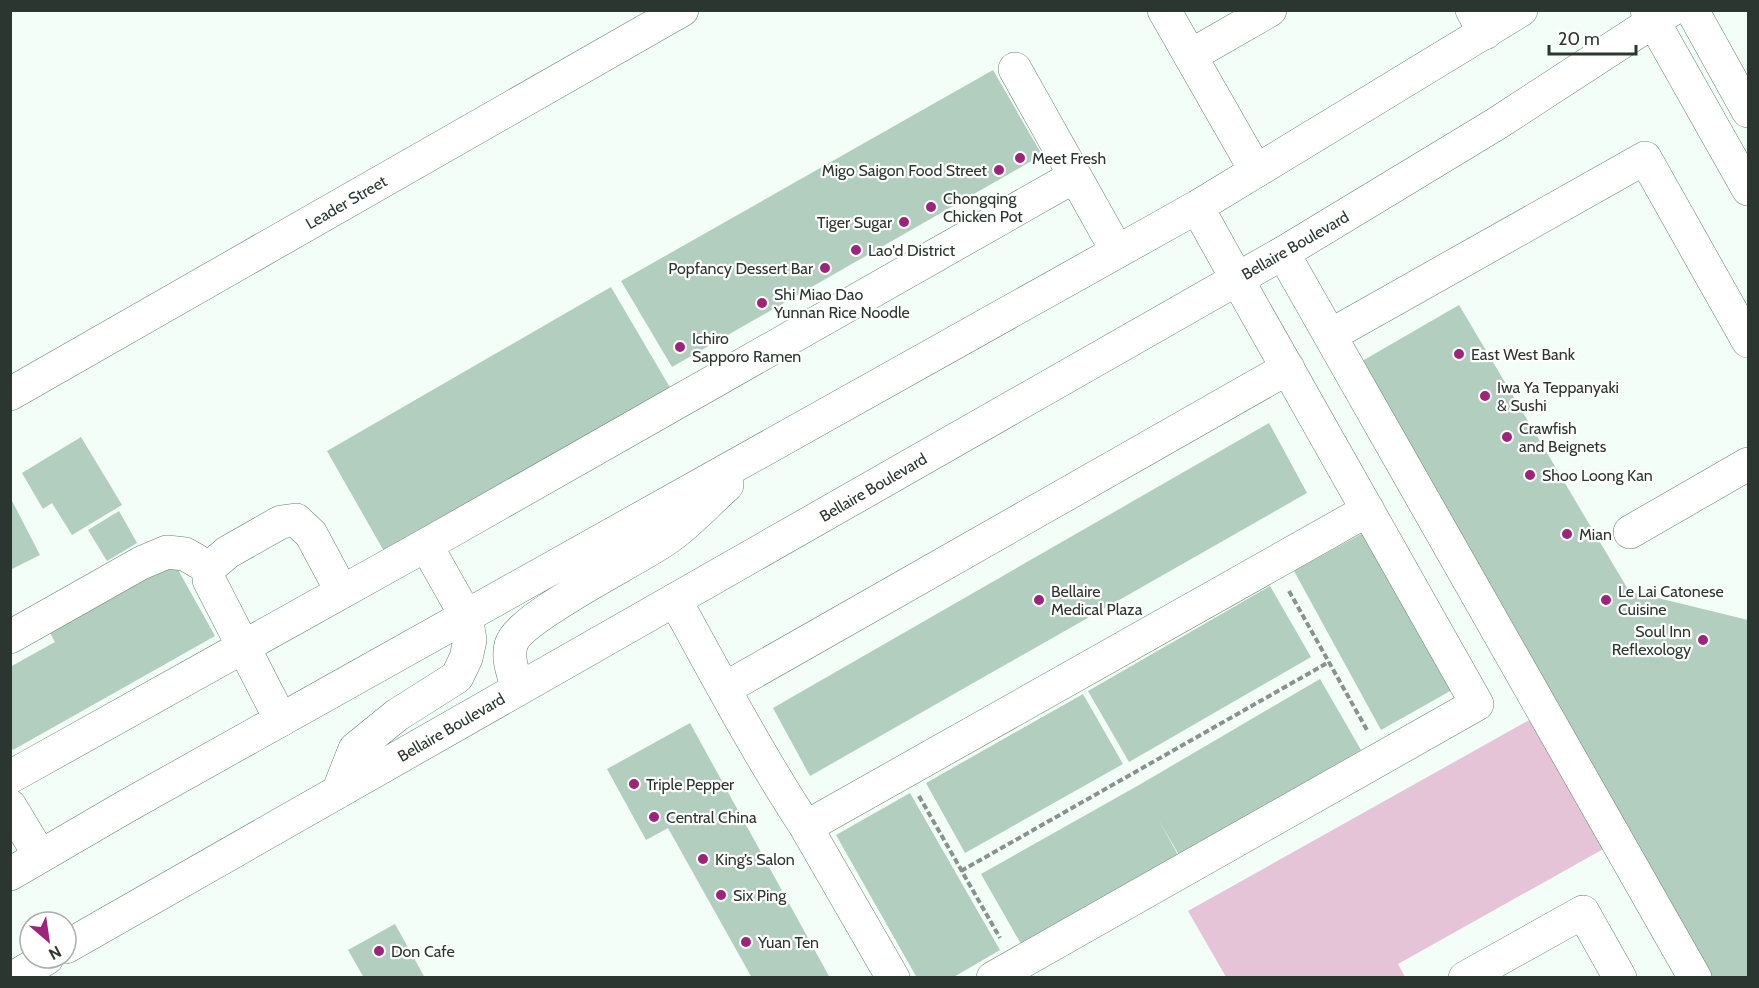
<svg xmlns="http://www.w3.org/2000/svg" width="1759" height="988" viewBox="0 0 1759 988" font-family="Cabin,sans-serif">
	<rect width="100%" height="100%" fill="#f2fef7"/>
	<path fill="#e5c4d7" d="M1531 719 1607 847 1398 964 1405 977H1226L1188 911Z"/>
	<path fill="#b1cebe" d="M993 70 1042 155 672 367 621 281Z
		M611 287 672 391 385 553 327 451Z
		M1459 305 1629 591 1748 620V978H1713L1357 364Z
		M1269 423 1307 493 810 776 773 708Z
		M81 437 122 505 72 535 52 503 43 509 22 473Z
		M10 497 40 555 10 570Z
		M119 511 137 543 107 561 88 530Z
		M1365 532 1452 690 1381 730 1294 571Z
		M171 557 215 636 13 750 10 746V667L55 642 47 627Z
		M1270 586 1311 657 1129 762 1088 691Z
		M1320 679 1361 750 1179 855 1158 819 1178 855 1021 944 981 874 1139 785Z
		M1083 694 1123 764 965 853 926 783Z
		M690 723 830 978H752L668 828 646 840 607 769Z
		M910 793 1000 950 952 978H917L836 835Z
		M395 924 425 978H364L348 950Z"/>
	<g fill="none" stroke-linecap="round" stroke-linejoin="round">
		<g stroke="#678274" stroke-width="34">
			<path id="minor" d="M1164 10 1256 171
				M1472 10 1485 33
				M1647 10 1748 189
				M1692 10 1748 111
				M1190 56 1270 10
				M1015 69 1117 251
				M1283 253 1695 978
				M1331 335 1645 158 1748 341
				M10 394 682 10
				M1630 532 1748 464
				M426 545 466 616
				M675 600C717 676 758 754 806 827
				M10 637 141 563 167 552 185 554 209 568
				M724 689 1288 368
				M281 720 209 580V568L228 552 281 522 296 520 311 534 342 592
				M10 777 426 545 1075 176
				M10 806 40 856
				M893 978 806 827 1368 510
				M993 978 1477 704 1237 279
				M1465 978 1583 912 1620 978"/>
		</g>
		<g stroke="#678274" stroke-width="34">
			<path id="major" d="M1197 207 1237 279
				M518 689C514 675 507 660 511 645 519 616 640 559 669 537 690 522 708 502 727 485
				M338 792 355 749 397 715 457 677 466 658 470 640 466 616
				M10 874 125 807 1197 207 1521 10
				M66 947 1283 253 1496 124 1671 10
				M13 978 47 958"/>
		</g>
		<path stroke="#87938c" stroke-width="4" stroke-dasharray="6 3" stroke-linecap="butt" d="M1289 591 1367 730
			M919 796 1000 938
			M961 871 1329 662"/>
		<use href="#minor" stroke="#fff" stroke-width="33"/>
		<use href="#major" stroke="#fff" stroke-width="33"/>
	</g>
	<g fill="#9e247b" stroke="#fff" stroke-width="2">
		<circle cx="1020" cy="158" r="6"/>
		<circle cx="999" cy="170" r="6"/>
		<circle cx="931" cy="207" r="6"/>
		<circle cx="904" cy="222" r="6"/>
		<circle cx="856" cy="250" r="6"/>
		<circle cx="825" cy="268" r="6"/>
		<circle cx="762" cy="303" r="6"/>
		<circle cx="680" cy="347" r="6"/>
		<circle cx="1459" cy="354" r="6"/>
		<circle cx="1485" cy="396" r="6"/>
		<circle cx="1507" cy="437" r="6"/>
		<circle cx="1530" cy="475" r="6"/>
		<circle cx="1567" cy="534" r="6"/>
		<circle cx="1039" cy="600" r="6"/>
		<circle cx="1606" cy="600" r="6"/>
		<circle cx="1703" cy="640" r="6"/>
		<circle cx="634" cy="784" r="6"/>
		<circle cx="654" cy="817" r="6"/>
		<circle cx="703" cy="859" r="6"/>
		<circle cx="721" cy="895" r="6"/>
		<circle cx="746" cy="942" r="6"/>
		<circle cx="379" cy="951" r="6"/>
	</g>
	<g text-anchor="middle" stroke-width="4.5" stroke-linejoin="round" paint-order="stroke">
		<g font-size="16" fill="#2a362f" stroke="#fff" text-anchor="start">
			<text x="1032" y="164">Meet Fresh</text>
			<text x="987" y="176" text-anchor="end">Migo Saigon Food Street</text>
			<text x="943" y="204">Chongqing<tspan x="943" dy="18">Chicken Pot</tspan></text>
			<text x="892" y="228" text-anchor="end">Tiger Sugar</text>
			<text x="868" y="256">Lao'd District</text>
			<text x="813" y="274" text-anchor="end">Popfancy Dessert Bar</text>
			<text x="774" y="300">Shi Miao Dao<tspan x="774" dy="18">Yunnan Rice Noodle</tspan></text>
			<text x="692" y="344">Ichiro<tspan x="692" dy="18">Sapporo Ramen</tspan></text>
			<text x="1471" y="360">East West Bank</text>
			<text x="1497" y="393">Iwa Ya Teppanyaki<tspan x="1497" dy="18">&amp; Sushi</tspan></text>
			<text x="1519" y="434">Crawfish<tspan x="1519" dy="18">and Beignets</tspan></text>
			<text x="1542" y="481">Shoo Loong Kan</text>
			<text x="1579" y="540">Mian</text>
			<text x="1051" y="597">Bellaire<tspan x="1051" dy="18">Medical Plaza</tspan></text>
			<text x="1618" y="597">Le Lai Catonese<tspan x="1618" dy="18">Cuisine</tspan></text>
			<text x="1691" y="637" text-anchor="end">Soul Inn<tspan x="1691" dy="18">Reflexology</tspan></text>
			<text x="646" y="790">Triple Pepper</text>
			<text x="666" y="823">Central China</text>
			<text x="715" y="865">King’s Salon</text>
			<text x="733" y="901">Six Ping</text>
			<text x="758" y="948">Yuan Ten</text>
			<text x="391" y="957">Don Cafe</text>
		</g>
		<g font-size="16" fill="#2a362f" stroke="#fff">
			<text transform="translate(346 202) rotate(-30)" y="6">Leader Street</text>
			<text transform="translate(1295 245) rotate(-30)" y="6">Bellaire Boulevard</text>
			<text transform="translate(873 487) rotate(-30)" y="6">Bellaire Boulevard</text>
			<text transform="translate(451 727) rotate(-30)" y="6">Bellaire Boulevard</text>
		</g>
	</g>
	<rect width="1759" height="988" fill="none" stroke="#2a362f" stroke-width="24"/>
	<g transform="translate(48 940) rotate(151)"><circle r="28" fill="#ffffff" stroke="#aaafac" stroke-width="1.5"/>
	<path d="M0-4.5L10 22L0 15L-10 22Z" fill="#9e247b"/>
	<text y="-9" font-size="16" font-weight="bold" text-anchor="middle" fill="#2a362f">N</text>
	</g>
	<path d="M1549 45v9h87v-9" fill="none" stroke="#2a362f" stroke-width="3"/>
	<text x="1558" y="45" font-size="18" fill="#2a362f" stroke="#ffffff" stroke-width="4.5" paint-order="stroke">20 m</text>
</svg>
